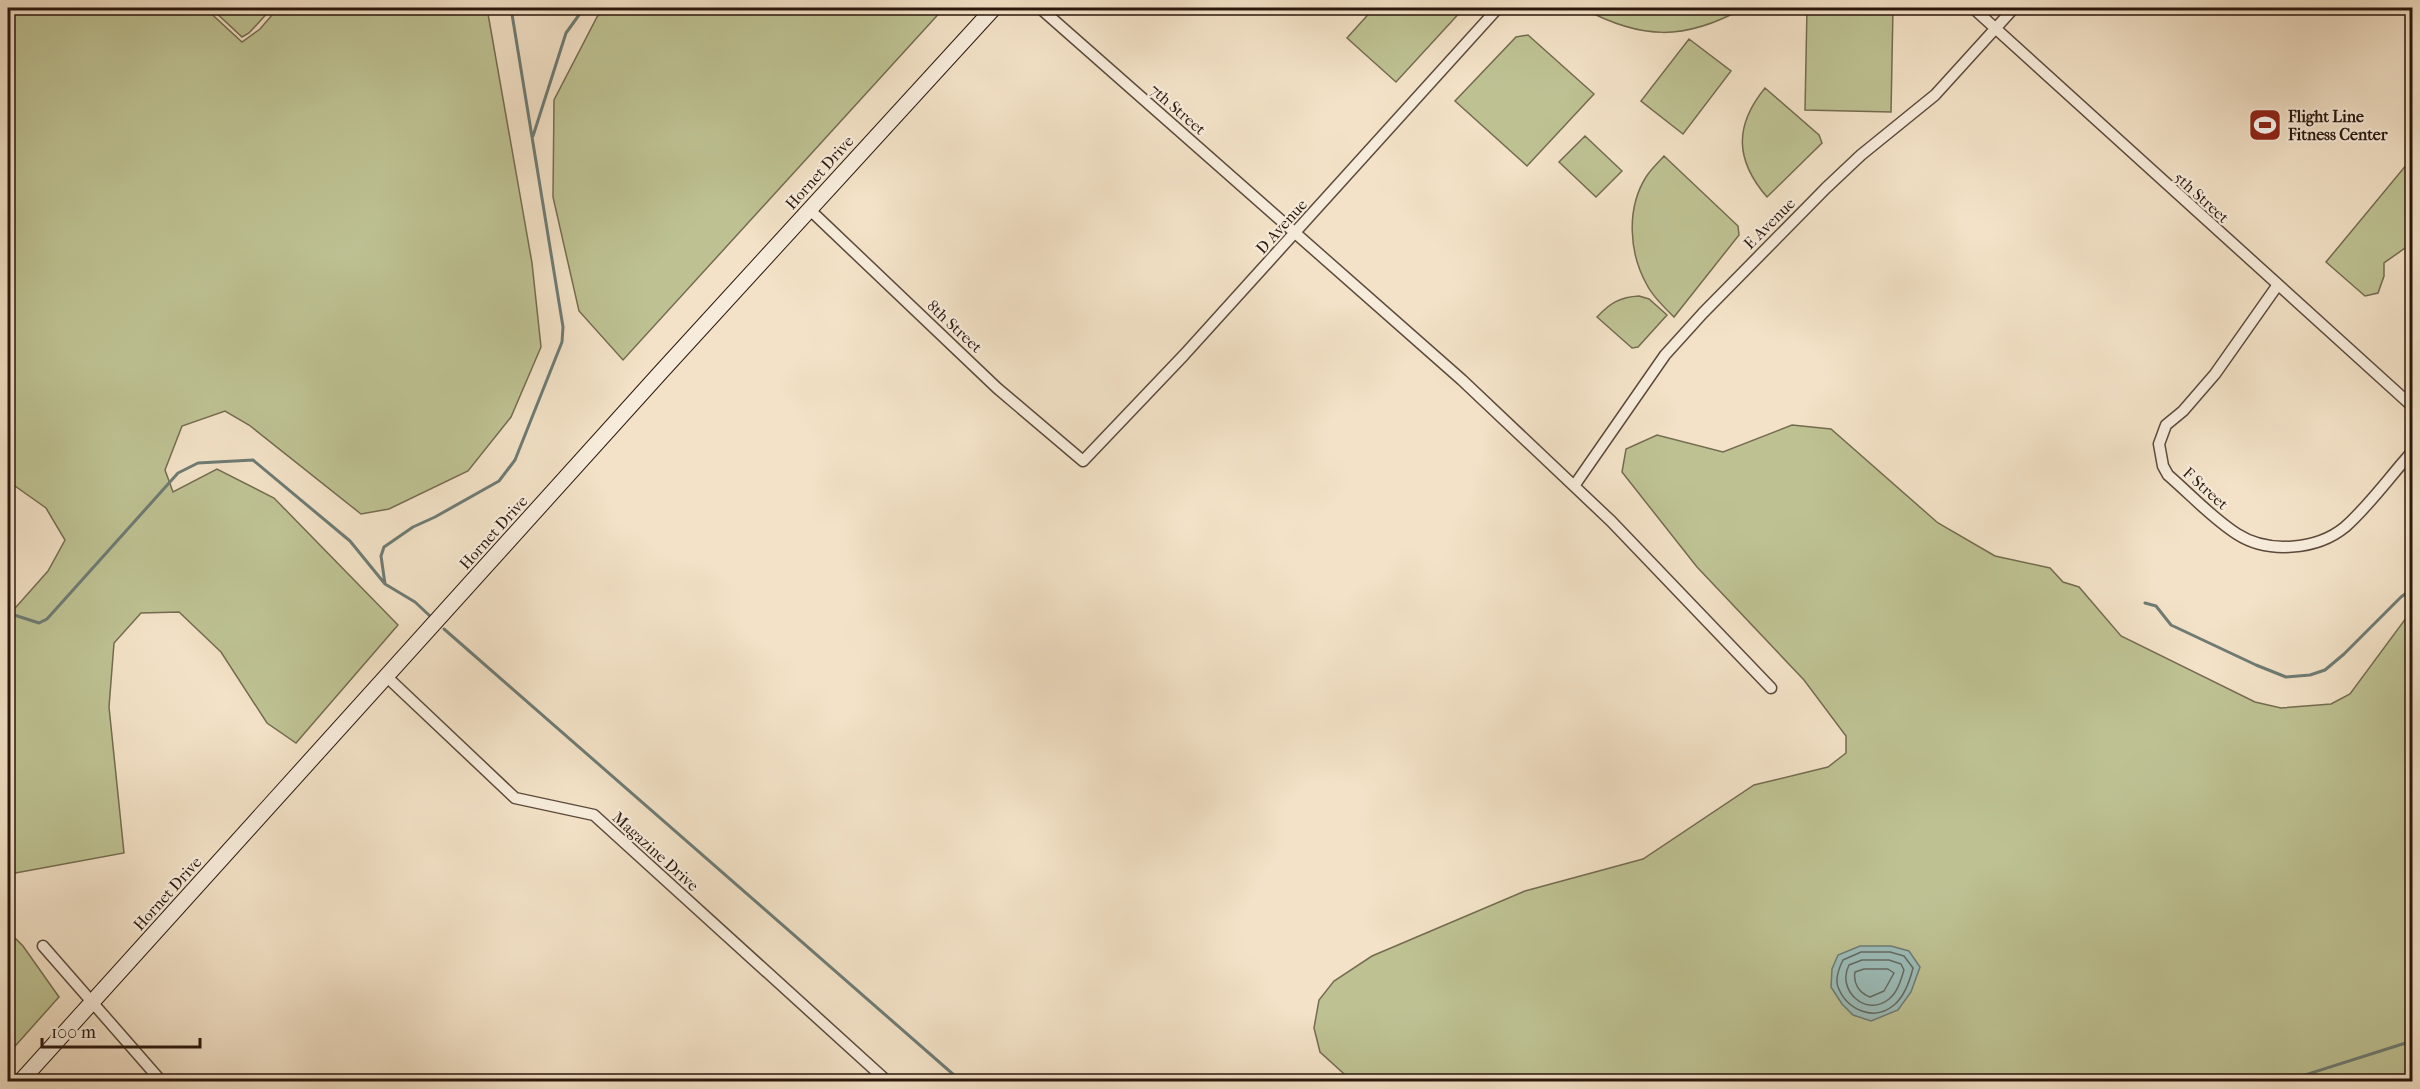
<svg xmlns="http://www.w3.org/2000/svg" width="2420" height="1089" viewBox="0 0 2420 1089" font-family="'IM FELL French Canon',serif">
	<rect width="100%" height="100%" fill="#f3e2c7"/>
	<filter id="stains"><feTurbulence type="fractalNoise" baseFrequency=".00333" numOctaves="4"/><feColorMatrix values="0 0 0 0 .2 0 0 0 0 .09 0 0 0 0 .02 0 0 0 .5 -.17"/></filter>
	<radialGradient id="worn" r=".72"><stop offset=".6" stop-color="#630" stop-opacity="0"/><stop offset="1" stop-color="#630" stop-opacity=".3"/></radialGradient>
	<path fill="#bec293" stroke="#746c50" stroke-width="1.5" d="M8 8H205L242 42 260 29 278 8H487L532 263 541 347 511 417 468 471 389 509 361 514 249 425 225 411 182 426 165 470 173 492 217 469 274 498 398 625 296 743 267 723 221 652 179 612 141 613 114 643 109 707 124 853 10 874H8V616L48 571 65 540 46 508 8 481Z
		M211 8H272L249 33 242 37Z
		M605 8H944L623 360 579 311 553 197 554 100 597 17Z
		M1374 8H1464L1396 82 1347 38Z
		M1582 8H1744C1684 41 1642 40 1582 8Z
		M1807 8H1893L1891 112 1805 110Z
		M1528 35 1594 94 1527 166 1455 101 1516 37Z
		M1689 39 1731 71 1683 134 1641 101Z
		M1765 88 1819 135 1822 143 1767 197C1735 160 1734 126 1765 88Z
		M1585 136 1622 171 1596 197 1559 162Z
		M1664 156 1738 226 1739 235 1674 317C1664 307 1653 297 1647 285 1629 253 1626 209 1646 177 1651 169 1658 163 1664 156Z
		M2412 158V243L2384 263V276L2378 293 2365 296 2326 262Z
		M1639 296 1649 299 1667 315 1638 347 1632 348 1597 317C1610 303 1620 297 1639 296Z
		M1792 425 1831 429 1938 523 1995 556 2050 568 2063 582 2079 587 2121 636 2255 702 2281 708 2331 704 2350 694 2412 610V1081L1353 1082 1320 1052 1314 1028 1319 1000 1334 981 1372 956 1525 891 1643 859 1754 785 1828 767 1846 753V736L1804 680 1697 567 1622 472 1626 449 1657 435 1723 452Z
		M8 931 23 946 59 997 8 1054Z"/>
	<path fill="#9cbdb9" stroke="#6e7b74" stroke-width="1.5" d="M1860 946H1891L1909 951 1920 967 1911 992 1898 1010 1871 1021 1853 1015 1842 1004 1831 987 1832 969 1838 955Z"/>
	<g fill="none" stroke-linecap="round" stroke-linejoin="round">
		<path stroke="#636a63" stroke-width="1.5" d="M1861 952H1890L1904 956 1913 968C1910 980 1905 996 1894 1005 1874 1022 1847 1010 1838 987 1835 979 1839 968 1843 960Z
			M1862 960H1889L1901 964 1904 970C1901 979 1898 992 1889 999 1866 1018 1836 990 1849 965Z
			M1864 969H1888L1894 973 1884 991 1870 997C1859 993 1853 983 1855 972Z"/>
		<path stroke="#6e7b74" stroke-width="3" d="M533 136 566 33 584 8
			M385 584 381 556 384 547 413 527 435 517 499 481 515 460 562 342 563 327 511 8
			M2145 603 2156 606 2171 625 2256 665 2286 677 2310 675 2325 670 2344 654 2401 597 2412 589
			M8 613 39 623 47 619 178 473 198 463 253 460 350 541 385 584 415 602 430 616
			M444 629 962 1082
			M2283 1082 2412 1041"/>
		<g stroke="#5c4a3c" stroke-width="13">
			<path id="street" d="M1040 8 1462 380 1611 521 1771 688
				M1973 8 2412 406
				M809 209 997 388 1083 461 1184 355 1498 8
				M2277 286 2215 374 2183 411 2166 425 2159 444 2163 466 2168 475C2190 494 2212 518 2237 534 2268 554 2317 550 2345 527 2369 506 2391 475 2412 452
				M1574 486 1665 355 1703 313 1826 188 1861 155 1935 95 2014 8
				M387 677 515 798 594 815 888 1082
				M43 946 162 1082"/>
		</g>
		<g stroke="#2a170d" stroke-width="17">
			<path id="secondary" d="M20 1082 661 372 994 8"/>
		</g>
		<use href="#street" stroke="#f7ecdb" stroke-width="10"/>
		<use href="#secondary" stroke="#f7ecdb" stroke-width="15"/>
	</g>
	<defs>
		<g id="stadium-square" transform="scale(1.725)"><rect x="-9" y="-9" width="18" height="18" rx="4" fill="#8f2418" stroke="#f7ecdb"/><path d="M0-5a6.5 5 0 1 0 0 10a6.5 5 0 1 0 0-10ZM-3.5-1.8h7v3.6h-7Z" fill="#fff"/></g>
	</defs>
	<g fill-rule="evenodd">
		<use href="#stadium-square" x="2265" y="125"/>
	</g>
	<g text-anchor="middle" stroke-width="4.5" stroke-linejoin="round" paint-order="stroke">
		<g font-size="16" fill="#2a170d" stroke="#f7ecdb">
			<text transform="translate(1178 109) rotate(41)" y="6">7th Street</text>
			<text transform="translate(819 172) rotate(-48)" y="6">Hornet Drive</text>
			<text transform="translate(2202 197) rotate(42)" y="6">5th Street</text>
			<text transform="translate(1769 223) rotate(-45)" y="6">E Avenue</text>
			<text transform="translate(1281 226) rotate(-48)" y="6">D Avenue</text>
			<text transform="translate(955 326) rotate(43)" y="6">8th Street</text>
			<text transform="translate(2206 488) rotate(42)" y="6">F Street</text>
			<text transform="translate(493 532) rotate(-48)" y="6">Hornet Drive</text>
			<text transform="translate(656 851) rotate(42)" y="6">Magazine Drive</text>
			<text transform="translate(167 893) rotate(-48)" y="6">Hornet Drive</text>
		</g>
		<g font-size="16" font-weight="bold" fill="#2a170d" stroke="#f7ecdb" text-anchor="start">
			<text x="2288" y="122">Flight Line<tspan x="2288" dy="18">Fitness Center</tspan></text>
		</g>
	</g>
	<rect width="2420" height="1089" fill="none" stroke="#f3e2c7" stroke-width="30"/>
	<rect x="9" y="9" width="2402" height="1071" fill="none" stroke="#2a170d" stroke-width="3"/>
	<rect x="15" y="15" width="2390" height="1059" fill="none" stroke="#2a170d" stroke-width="1.5"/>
	<path d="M42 1038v9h158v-9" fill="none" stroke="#2a170d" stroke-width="3"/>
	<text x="51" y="1038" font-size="18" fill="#2a170d" stroke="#f7ecdb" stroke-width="4.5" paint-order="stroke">100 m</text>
	<rect width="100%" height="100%" filter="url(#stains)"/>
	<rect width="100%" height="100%" fill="url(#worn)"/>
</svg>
